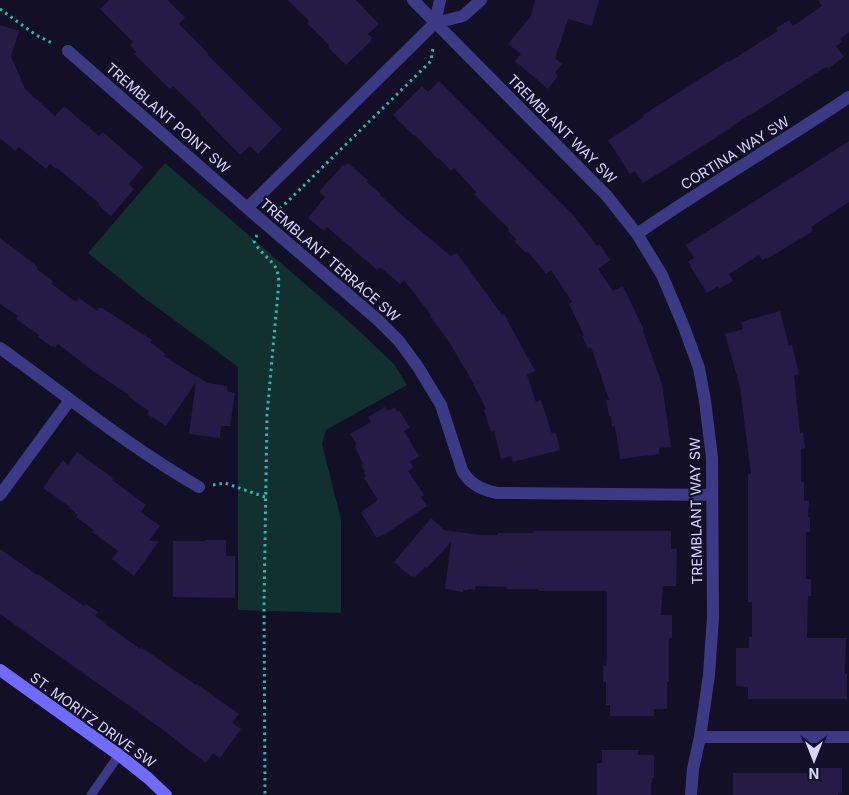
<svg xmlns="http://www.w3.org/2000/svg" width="849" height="795" viewBox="0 0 849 795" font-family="Inter,sans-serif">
	<rect width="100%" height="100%" fill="#130f26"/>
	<path fill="#12302f" d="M165 163 355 327 394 364 407 385 326 430 322 444 341 519V613L238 610V367L143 297 88 253Z"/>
	<path fill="#241b47" d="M109 0H168L185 18 179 24 208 53 207 54 282 129 258 154 250 146 240 155 200 114 201 113 173 86 170 89 134 54 136 52 130 45 133 42 100 9Z
		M288 0H356L379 24 368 34 372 38 370 42 346 65 328 47 329 45 307 23 309 21Z
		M535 0H599L592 26 568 19 555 58 562 64 555 73 558 76 548 89 515 61 521 54 508 44 531 16Z
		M818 0H849V32L840 39 842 42 836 46 844 57 828 69 826 67 750 115H749L714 139 643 183 635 171 630 174 608 140 644 117 643 115 728 61 729 62 778 31 776 28 789 20 793 26 822 6Z
		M0 25 19 31 11 56 25 89 55 116 64 106 99 136 103 132 143 167 129 184 134 189 111 216 98 205 99 203 57 168 56 169 50 164 46 169 19 147 15 151 0 138Z
		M439 81 574 216 597 246 599 244 610 260 598 269 613 291 623 286 644 330 643 331 662 384 671 447 659 448V454L620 459 615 426 612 427 611 416H609L606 400H609L591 347 588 349 582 336 584 335 569 304 572 302 551 270 546 274 528 252 526 253 514 241 516 239 508 231 509 229 474 194 476 192 454 168 451 171 439 158 438 159 415 135 414 136 393 115 422 86 428 92Z
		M849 141V202L811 227 813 231 767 259 766 258 762 260 759 255 729 274 733 281 719 289 718 286 707 293 690 266 691 265 688 262 694 258 686 245Z
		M348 163 368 180 367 182 381 194 380 195 404 217 451 256 457 253 502 315 504 314 535 371 527 375 536 402 541 400 552 434 556 433 560 450 513 462 511 456 501 459 494 431 491 432 484 410 486 409 465 368H464L450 343 430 316 431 315 404 280 400 284 380 267 377 270 327 227 324 231 308 218 325 197 319 192 343 165 345 166Z
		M0 238 38 267 37 269 53 281 52 284 76 302 79 298 97 311 99 308H102L152 340 150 342 166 354 164 356 197 377V376L208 383 227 386V391L235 393 230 426H221L220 438 189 434 196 382 166 426 147 414 149 411 128 396 129 395 93 371 58 344 55 348 53 346 52 347 38 337 39 335 16 319 18 316 0 304Z
		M780 311 789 346 792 345 799 374 794 375 800 433 803 432 805 448 801 449V482H804V501H809L808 517H810V532H806V579H811V596H808L807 638H846L845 674H847V699H748V687L736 686V648H749V637H752V602H748V474H751L740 387 725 334 743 329 741 322Z
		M385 407 388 411 395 407 397 412 399 410 410 428 404 431 419 456 410 462 413 468 408 471 424 495 421 497 427 506 384 535 383 534 377 538 361 513 363 512 362 511 378 500 364 478 366 476 364 473 365 472 361 465 363 464 355 447 356 443 350 434 371 422 368 417Z
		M77 452 113 478 112 480 146 505 141 512 160 526 149 541H159L134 576 112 559 118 551 92 532 94 530 76 517 78 515 69 508 70 507 43 488 63 460 68 465Z
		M431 518 444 530 481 535H498V533H533V531H671V549H677L676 586H663L661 615H672V638H669V682H667V709H654V716H610V705H606V682H603V666H606L607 651V591H539V589H507V587L476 586 475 590 468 589V590H463V592L445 589 451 542 427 568 425 567 415 577 413 576 411 577 394 562Z
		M205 540H226V556H235V598L173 597V541H205Z
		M0 549 37 575 38 574 84 606 86 604 98 612 95 616 105 623H104L140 649 141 647 196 685 197 684 239 714 232 723 241 729 220 758 213 753 206 763 159 727 0 614Z
		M602 750H638V755H654V778H652V782H651V795H597V763H602Z
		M818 768H842V793H838V795H733V773H818Z"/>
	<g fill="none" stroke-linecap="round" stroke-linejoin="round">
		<path stroke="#2fb8b0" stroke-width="3" stroke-dasharray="2.5 4" stroke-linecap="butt" d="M0 9 36 35 54 44
			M275 213 284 205 431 61 433 48
			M257 235 254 241C259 252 270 258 276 268 278 272 278 276 279 281L267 415 264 606 265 795
			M213 485 225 483 265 497"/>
		<path stroke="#3d3a85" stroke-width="9" d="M91 795 119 755"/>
		<path stroke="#3d3a85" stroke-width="12" d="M413 0 607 196 637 234 662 275 684 327 699 368 705 401 712 458 713 617 709 675 700 737H849
			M440 0 435 23 463 16 481 0
			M68 51 247 208 378 320 399 341 418 367 441 405 462 470C469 484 482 490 497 493L712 495
			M247 208 435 23
			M637 234C706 186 779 144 849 97
			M0 348C66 395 129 447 199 487
			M0 495 70 400
			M691 795 693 769 700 737"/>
		<path stroke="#6f6bff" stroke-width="12" d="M0 670 119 755 148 778 166 795"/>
	</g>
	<g text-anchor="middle" stroke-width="4.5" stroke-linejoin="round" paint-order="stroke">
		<g font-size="14" fill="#d9d4ff" stroke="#130f26">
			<text transform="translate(168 118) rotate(41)" y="5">TREMBLANT POINT SW</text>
			<text transform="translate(562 129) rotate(45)" y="5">TREMBLANT WAY SW</text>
			<text transform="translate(735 153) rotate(-32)" y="5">CORTINA WAY SW</text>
			<text transform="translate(330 260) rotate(41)" y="5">TREMBLANT TERRACE SW</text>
			<text transform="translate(696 511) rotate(-91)" y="5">TREMBLANT WAY SW</text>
			<text transform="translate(93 720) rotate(36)" y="5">ST. MORITZ DRIVE SW</text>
		</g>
	</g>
	<g transform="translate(814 760) rotate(180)" stroke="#130f26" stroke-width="4" paint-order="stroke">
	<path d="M0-4L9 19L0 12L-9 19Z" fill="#d9d4ff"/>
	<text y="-8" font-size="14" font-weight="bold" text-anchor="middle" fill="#d9d4ff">N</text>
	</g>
</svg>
